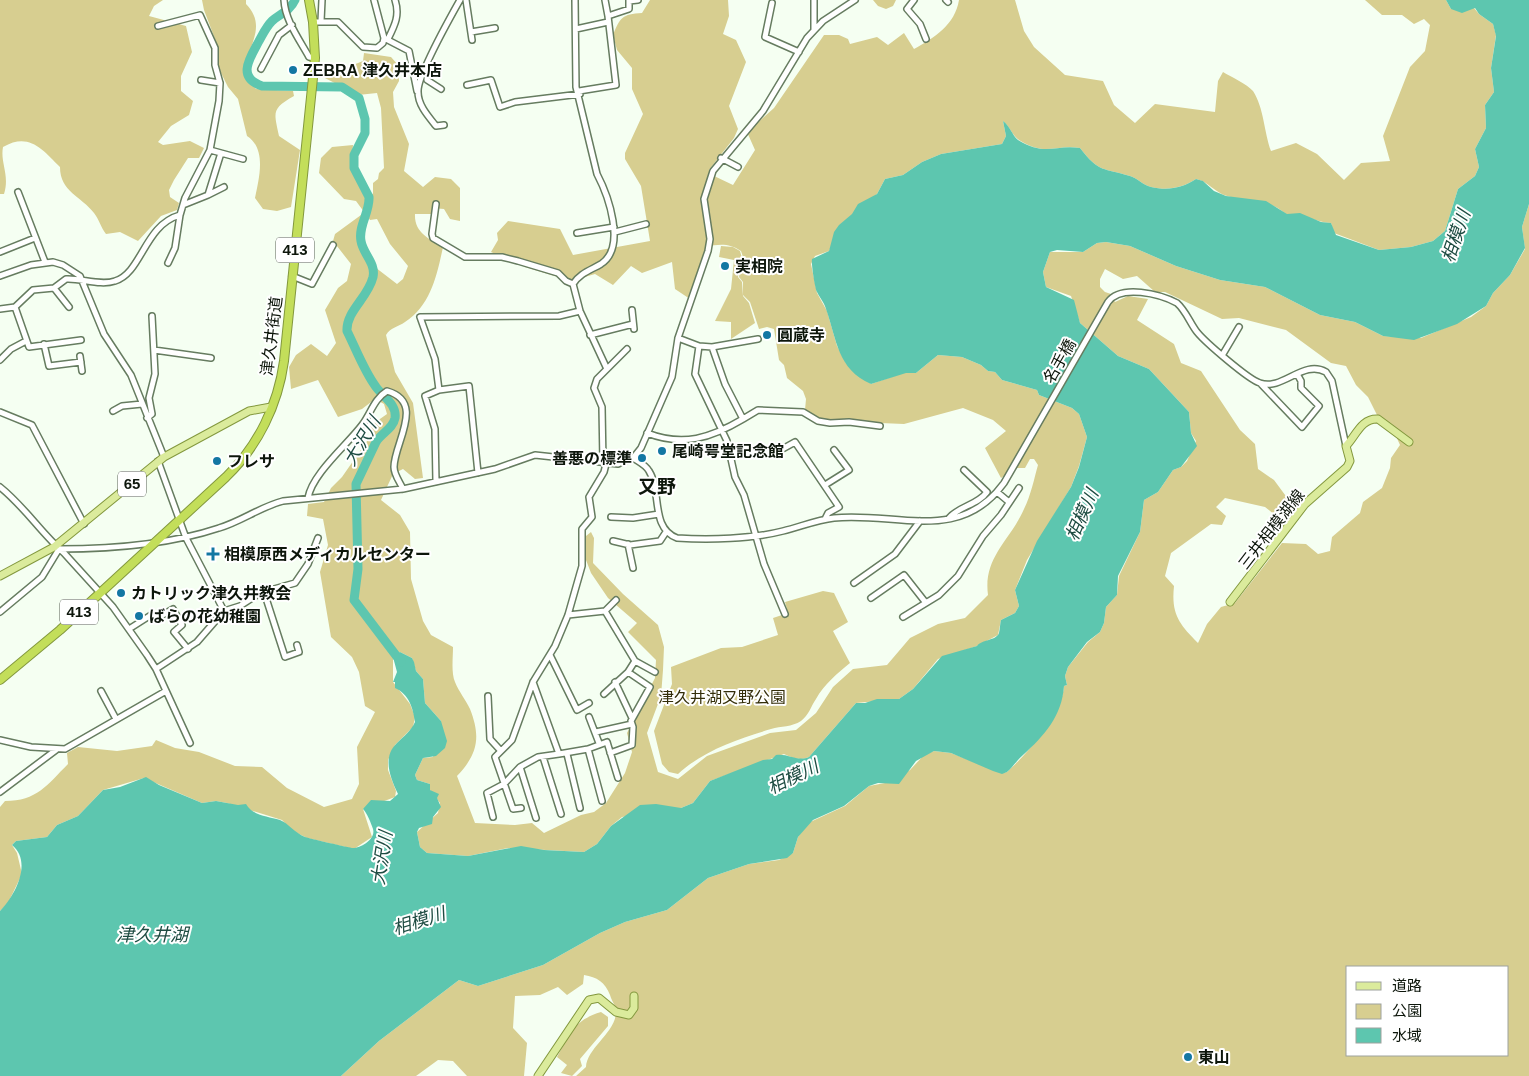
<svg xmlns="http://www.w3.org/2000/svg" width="1529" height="1076" viewBox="0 0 1529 1076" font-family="Helvetica,'Noto Sans JP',sans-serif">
	<rect width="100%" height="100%" fill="#f5fff2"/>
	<path fill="#d7ce90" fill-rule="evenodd" d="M0 0H163L154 6 149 16 186 26 192 52 181 76V91L193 101 189 115 171 126 158 142 163 145 190 141 204 148 199 158H188L174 180 169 190 170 197 179 203 177 210 161 216 138 241 120 232 106 234C101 228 99 219 94 213 81 196 60 192 60 167 42 149 29 132 3 147 0 163 10 175 4 194H0Z
		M202 0H246V4C275 34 229 57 256 89L293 91 294 96C271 109 274 112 279 136L300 150 291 207 277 211 263 209 255 198C259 178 267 149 247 136L238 99 228 87 218 67V47L204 10Z
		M650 0H728L729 16 723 34 736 40 746 62 729 106 738 129 734 138 709 170 712 175 733 185 755 150 747 132 774 108 824 35H839L848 39 850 44 877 37 888 45 904 33 914 49C934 38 955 25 959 0H1015L1024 31 1034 47 1065 75 1103 81 1114 105 1135 123 1155 104 1215 112 1218 81 1223 72C1231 77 1247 84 1253 91 1264 108 1264 132 1271 151L1296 143 1317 154 1344 180 1361 163 1390 161 1383 136 1410 67 1425 51 1430 25 1424 19 1414 24 1402 15H1382L1365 0H1446L1451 9 1474 8 1479 14 1493 24 1496 35 1491 68 1494 92 1485 105 1486 128 1475 149 1479 167 1475 176 1458 189 1445 231 1433 241 1411 247 1379 250 1334 233 1331 223C1314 222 1304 213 1286 214 1264 196 1251 203 1227 196 1215 193 1208 181 1196 179 1182 188 1167 191 1151 187 1143 185 1137 178 1130 176 1104 168 1099 173 1080 148 1055 144 1046 157 1019 140 1012 135 1010 127 1003 121L1006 136 1002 144 941 154 922 162 903 175 885 179 877 194 840 225 829 251 815 256 811 264 817 293 827 311 837 346 846 363 871 384 906 372 916 373 938 355 962 357 981 365 988 371 995 372 1002 380 1037 390 1039 395 1072 408 1079 414 1087 437 1079 466 1071 487 1027 560 1015 590 1019 606 1015 613 1001 620 998 635 977 646 938 659 913 689 899 699 856 703 809 757C800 761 793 758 784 754L710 781 693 803 681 808 622 817 611 826 597 844 584 852 508 848 468 856 427 853 420 847 417 832 438 813 440 803 430 790V784L417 780 415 775 423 758 433 757 441 721 425 703 423 679 416 671 412 658 400 652 393 657V682L410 704 415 717 413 727 395 745 388 760V770L396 791 395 797 363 809 372 837 354 849 307 838 293 831 282 820 227 803 216 801 202 803 144 778 103 790 78 816 57 825 47 837 16 841 12 845 17 853 22 874 8 903 0 911V807L5 801C37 801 47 785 68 764L67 753 78 747 117 751 152 746 156 740 175 748 199 752 235 766 262 767 287 788 324 807 352 799 359 784 357 747 375 712 365 706 359 672 352 657 331 637 320 572 328 545 323 519 307 516 308 504 324 502 331 488 342 477 372 434 370 426 387 414 384 404 375 399 362 409 338 417 318 380 291 389 289 367 296 355 311 344 327 356 336 343 325 310 338 288 347 281 351 264 333 241 335 234 361 215 367 224 359 242 367 261 397 284 403 279 408 266 390 244 377 219 370 220 356 201 344 199 319 173 321 158 332 147 353 145 351 169 361 190 373 194V183L378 179 379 173 384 168 381 108 377 93 358 95 323 77 363 61 364 53 391 57 398 65 399 81 393 92 394 107 409 144 404 171 423 187 435 177 451 179 460 188V221L450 219 444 209 432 208V214H415C414 232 429 239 443 247 437 275 431 305 405 322 398 327 391 327 386 335L395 372 413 403 423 478 415 479 403 469 393 474 381 500 400 515 410 532 411 579 423 621 431 635 453 647C453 657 451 673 455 682 459 692 466 700 470 709 481 737 478 754 457 776L475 823 515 825 532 823 544 833 581 815 594 812 606 803 625 773 632 752 627 733 655 678 656 660 628 632 637 623 608 598 591 573 586 560V536L591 532 594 538 593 563 623 594 658 625 664 647 663 670 661 696 647 733 658 772 678 779 707 756 770 733 796 730 816 713 833 687 853 669 887 665 910 638 938 624 965 618 988 595C983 557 1010 541 1024 509 1031 495 1034 479 1038 465L1034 459H1030L1025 468H1016L1001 478 985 448 1006 431 993 420 963 408 904 424 833 421 818 418 805 410 806 399 803 391 787 378 784 365 779 360 774 329 767 327 759 329 750 302 743 295V282L739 277 743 257 741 251C729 243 719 244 706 247L690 299 675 289 672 262 642 273 631 266 613 285 595 274 571 281 525 267 491 252 498 240 497 233 508 221 560 229 573 255 650 241 641 186 625 159V153L643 114 632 89V68L617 50 613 35C620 18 622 14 642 13Z
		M873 0H896L893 6 886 9 878 6Z
		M1529 204V1076H576L586 1067C587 1046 622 1029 615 1006 613 1002 611 999 610 995 605 982 597 977 584 975L583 984 567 995 558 987 540 995 515 996 513 1028 527 1043 524 1076H467L453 1061 438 1060 416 1076H341L379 1041 459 980 478 986 543 965 600 933 625 922 667 910 708 878 749 864 779 860 793 853 798 837 808 823 845 806 869 786 885 783 910 770 924 755 934 751 951 753 1002 773 1007 772C1028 753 1062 714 1064 686L1067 685 1065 676 1068 667 1088 642 1100 632 1104 623 1106 607 1117 595 1119 576 1140 532 1144 500 1158 492 1173 470 1181 467 1187 461 1196 441 1191 433 1189 412 1149 369 1118 356 1080 323 1071 296 1046 287 1043 272 1050 252H1083L1097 243 1106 242 1130 246 1176 266 1220 280 1265 287 1320 315 1355 322 1383 336 1421 338 1471 317 1486 306 1493 293 1510 275 1525 249 1522 227ZM1105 269 1123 279 1137 276 1155 292H1165L1222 319 1239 318 1286 330 1331 363 1346 366 1356 385 1368 397 1377 415 1395 434 1400 445 1391 458 1390 468 1382 488 1363 502 1360 513 1332 537 1330 551 1318 554 1306 544 1282 543 1235 603 1221 607 1207 624 1198 643C1179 624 1171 614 1174 586L1165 576 1171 553 1211 524 1222 525 1226 516 1216 507 1225 498 1265 507 1274 514 1280 507 1290 508 1291 503 1274 480 1258 469 1255 444 1240 430 1201 371 1181 363 1174 344 1137 320 1148 299 1128 296 1115 302 1111 294 1105 292 1100 287V279ZM1348 967H1508V1055H1348Z
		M721 246 733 247 740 251 742 258 738 277 742 282 743 296 749 303 755 323 731 339V322L715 321 731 289 734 260 719 257Z
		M823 591 834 593 848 622 833 631 850 663C838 673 824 684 816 699 811 706 809 715 801 721 792 727 781 726 771 729 738 739 704 750 678 774L669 772 662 764 654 731 672 684 671 667 721 648 742 647 778 635 773 618 788 613 785 602Z
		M601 1012 608 1017V1026L580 1059 582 1066 572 1076 561 1073 567 1065 557 1057C570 1034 574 1020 601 1012Z"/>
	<path fill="#5dc6af" d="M1446 0H1529V204L1522 227 1525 248 1510 275 1493 293 1486 306 1457 324 1414 340 1383 336 1355 322 1320 315 1265 287 1220 280 1176 266 1130 246 1106 242 1097 243 1083 252 1057 250 1050 252 1043 272 1046 287 1074 300 1080 323 1118 356 1149 369 1189 412 1191 433 1197 446 1181 467 1173 470 1158 492 1144 500 1140 532 1118 576 1117 595 1106 607 1104 623 1100 632 1087 642 1068 667 1065 676 1067 685 1064 686C1062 716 1044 736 1023 755 1017 760 1013 767 1007 772L1002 774 993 771 951 753 934 751 916 761 899 784 878 783 869 786 844 806 813 820 798 837 793 853 787 858 749 864 708 878 667 910 625 922 600 933 543 965 478 986 459 980 379 1041 341 1076H0V911C15 896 33 862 12 845L16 841 47 837 57 825 78 816 103 790 120 787 146 777 159 785 202 803 216 801 238 805 246 804C253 816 267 816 280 820 288 823 295 833 305 837 308 838 350 848 353 848 361 848 376 839 373 829 371 823 367 813 363 809L371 800 390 801 398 794C390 777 382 757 397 743 404 736 411 731 415 722 413 708 409 694 395 688V682H393L397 672 393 657 400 652 412 658 414 662 416 671 423 679 425 703 441 721 447 741 445 748 436 756 423 758 415 775 417 780 430 784V790L439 794 437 798 441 807 433 817 432 824 419 828 417 832 420 847 427 853 468 856 521 846 544 850 584 852 597 844 611 826 640 805 656 804 681 808 693 803 710 781 763 760 772 759 776 755C788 753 797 762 809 757L856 703H865L877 699H899L913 689 942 656 977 646C982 639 996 641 999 633 1000 628 1000 624 1001 620L1015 613 1019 606 1015 590 1037 541 1071 487 1079 467 1087 437 1079 414 1072 408 1039 395 1037 390 1002 380 995 372 988 371 981 365 962 357 938 355 916 373H906L871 384C837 369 837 340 826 309 824 302 820 298 817 292 815 289 811 263 812 259L829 251 834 232 839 225 852 214 858 204 877 194 885 179 903 175 922 162 941 154 1002 144 1006 136 1003 121C1010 126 1012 135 1018 140 1046 157 1055 144 1080 148 1099 173 1104 168 1130 176 1137 178 1143 185 1151 187 1168 191 1182 188 1196 179L1203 181 1214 191 1226 196 1266 201 1287 214 1300 213 1321 222 1331 223 1336 235 1379 250 1411 247 1433 241 1445 231 1458 189 1475 176 1479 167 1475 149 1486 128 1485 105 1494 92 1491 68 1496 36 1493 24 1479 14 1475 8 1462 13 1451 9Z"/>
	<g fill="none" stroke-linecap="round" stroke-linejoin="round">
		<path stroke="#5dc6af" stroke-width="9" d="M295 0C290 11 280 14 272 21 266 27 263 34 259 41 250 58 236 77 262 86L342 87 359 98 365 119V133L354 155V168L369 197C370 212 358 226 361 241 363 254 376 263 373 277 368 298 346 311 347 331 356 349 364 371 376 387 383 397 397 404 395 418 393 429 381 433 376 442L356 484 358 569 354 600 401 662"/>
		<g stroke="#667c60" stroke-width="8">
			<path id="minor" d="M284 0C285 20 299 39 309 57L315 58
				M466 0 472 40
				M575 0 576 87 597 174C608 195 627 247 601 264 591 270 580 273 573 284L580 311 607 369 597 379 594 388 602 407 603 463
				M605 0 608 16
				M814 0V29
				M914 0 907 9 920 24 926 39
				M946 0 948 2
				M629 1 638 0
				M772 3 765 37 799 52
				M321 21 322 0
				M313 22H338L363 47 377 48 383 43 384 38 374 0
				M576 29 608 22
				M471 32 495 28
				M384 38 409 51 417 91
				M388 39C395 25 400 15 395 0
				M261 69 279 35 292 25
				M428 69 427 80 441 89
				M201 80 220 83
				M467 85 491 80 500 107 515 102 580 94
				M579 91 616 85 608 16 629 9V0
				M444 125 436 126C428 116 418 105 418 92 417 76 451 16 460 0
				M210 150 243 159
				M721 158 738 167
				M18 192 45 262
				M208 195 224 187
				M436 204 432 234 433 238 465 257H502L518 261 558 273 566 281 573 284
				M183 205 208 195 221 153
				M615 232 646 224
				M577 233 614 227
				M0 252 35 238
				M168 263 175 248 180 215
				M0 276 31 265 53 262 63 265 80 276 104 334 131 375 164 457
				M292 276 312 284 333 245
				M54 288 69 307
				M15 307 29 347 81 340
				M0 309 15 307 33 290 54 288 66 279C81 278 100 286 115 281 142 273 144 225 180 215L185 198 210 150 219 101 220 83 215 65V48L200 15 158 26
				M632 310 634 329
				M590 335 633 324
				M678 338 699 346 712 347 758 339
				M44 344 49 366 81 362
				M699 346 695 374 727 441 735 477 744 495 764 564 785 614
				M154 350 211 358
				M1223 354 1239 327
				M80 356 82 371
				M0 360 11 349 26 341
				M607 369 627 349
				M1261 384 1302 427 1319 406 1301 388V381L1297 374
				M439 390 435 359 420 317 559 316 580 311
				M113 411 122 406 142 404
				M0 412 32 425 84 524
				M147 418 152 414 149 398 155 374 152 316
				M743 419 758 410 803 412 818 421 830 423 849 422 880 426
				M647 433C683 447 711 438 743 419L725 384 712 347
				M777 452 795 442 839 507 828 513 825 519
				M633 458C639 462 646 465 649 471 662 491 650 528 677 538 709 540 752 539 783 531 800 527 816 520 834 518 894 511 959 545 1004 483L1108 302C1121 284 1160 294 1177 303 1186 311 1190 323 1197 332 1205 342 1249 380 1260 383 1283 391 1303 359 1326 372L1332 381 1346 446
				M158 461 186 538 224 611
				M436 482 435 429 425 396 439 390 469 386 478 473
				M825 485 849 470 834 450
				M0 487C25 507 41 533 64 553L113 607 147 655 156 669 190 743
				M997 492 1009 502
				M308 498C312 474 347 445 362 425 371 413 374 399 387 391 426 402 394 443 394 467 394 475 400 482 403 489
				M611 517 633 518 659 514
				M949 518C959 506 978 505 987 492L964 470
				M613 541 630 545 660 541 666 532
				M628 544 633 568
				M59 549C111 549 171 544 219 528 242 521 260 507 283 501L403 489 495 469 535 455 618 464 633 458 641 448 672 377 678 338 708 251 710 239 704 199 713 171 763 111 807 38 823 21 855 0
				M854 583 895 554 920 521
				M264 592 285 657 299 652 297 645
				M871 598 904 575 926 603
				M605 611 635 661 655 672
				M0 612 42 577 59 549
				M568 615 605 611 616 600
				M903 617 939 595 958 576 983 536 1001 515 1019 488
				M129 629 151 615 159 617 173 609 182 625 174 632 188 649
				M550 655 577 710 589 703
				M156 669 197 642 224 611 240 606 260 593 295 583 308 564 318 538
				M533 682 559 754 588 749 607 742 618 778
				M615 682 632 718
				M101 691 116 719
				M604 694 628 672 635 661
				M488 696 490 739 501 751
				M589 717 599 743
				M596 732 632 724
				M0 740 31 747 65 749 166 691
				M588 749 602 801
				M610 753 632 745 633 727 631 721 650 687 628 672
				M567 754 580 808
				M543 757 561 814
				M0 792 56 750
				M521 808 513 809 495 757 512 740 533 682 555 646 568 615 582 566V529L592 517 589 497 604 472 606 464
				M493 817 487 793 504 784 520 767
				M536 818 520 767 538 757 559 754"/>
		</g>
		<g stroke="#83983e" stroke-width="9">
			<path id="major" d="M0 576 54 547 164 457 249 411 271 407
				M1230 602 1305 504 1347 467 1350 461 1346 446C1356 436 1361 418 1378 419L1409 442
				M538 1076 589 1000 599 998 616 1012 629 1015 634 1008V996"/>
		</g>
		<g stroke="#83983e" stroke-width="10">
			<path id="highway" d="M0 680 60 630 226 477C258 446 278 405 284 361L315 58 313 22 309 0"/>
		</g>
		<use href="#minor" stroke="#fff" stroke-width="5"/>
		<use href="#major" stroke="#dbeb9c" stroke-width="7"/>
		<use href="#highway" stroke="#c3de5a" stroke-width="8"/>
	</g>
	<g fill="#1377a3" stroke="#fff" stroke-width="2">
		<circle cx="293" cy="70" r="5"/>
		<circle cx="725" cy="266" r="5"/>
		<circle cx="767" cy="335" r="5"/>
		<circle cx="662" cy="451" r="5"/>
		<circle cx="642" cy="458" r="5"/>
		<circle cx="217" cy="461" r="5"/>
		<path d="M210.5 546.5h5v5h5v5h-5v5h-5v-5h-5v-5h5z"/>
		<circle cx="121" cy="593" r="5"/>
		<circle cx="139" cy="616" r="5"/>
		<circle cx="1188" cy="1057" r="5"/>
	</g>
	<g text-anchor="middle" stroke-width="4" stroke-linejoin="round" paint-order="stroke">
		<g fill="#fff" stroke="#565c54" stroke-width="1">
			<rect x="276" y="237.5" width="38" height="25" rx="4"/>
			<rect x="118" y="471.5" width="28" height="25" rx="4"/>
			<rect x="60" y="599.5" width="38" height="25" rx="4"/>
		</g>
		<g font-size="15" font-weight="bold" fill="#0d160b">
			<text x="295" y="255">413</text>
			<text x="132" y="489">65</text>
			<text x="79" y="617">413</text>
		</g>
		<g font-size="16" font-weight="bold" fill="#0d160b" stroke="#fff" text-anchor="start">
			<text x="303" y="76">ZEBRA 津久井本店</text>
			<text x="735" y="272">実相院</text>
			<text x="777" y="341">圓蔵寺</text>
			<text x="672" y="457">尾崎咢堂記念館</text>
			<text x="632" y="464" text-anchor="end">善悪の標準</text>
			<text x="227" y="467">フレサ</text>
			<text x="224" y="560">相模原西メディカルセンター</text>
			<text x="131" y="599">カトリック津久井教会</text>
			<text x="149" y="622">ばらの花幼稚園</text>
			<text x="1198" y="1063">東山</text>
		</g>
		<g font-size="16" fill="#0d160b" stroke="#fff">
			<text transform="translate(271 336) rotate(-83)" y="6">津久井街道</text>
			<text transform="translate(1059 361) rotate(-60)" y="6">名手橋</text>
			<text transform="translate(1271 529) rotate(-52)" y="6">三井相模湖線</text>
		</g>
		<g font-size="16" fill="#342e0a" stroke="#fff">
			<text x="722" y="703">津久井湖又野公園</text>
		</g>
		<g font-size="18" font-style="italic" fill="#1e4c42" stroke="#fff">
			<text transform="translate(1456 236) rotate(-71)" y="6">相模川</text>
			<text transform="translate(362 441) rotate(-59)" y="6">大沢川</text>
			<text transform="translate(1082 515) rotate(-66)" y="6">相模川</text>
			<text transform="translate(793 777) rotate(-26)" y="6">相模川</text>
			<text transform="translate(382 858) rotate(-81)" y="6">大沢川</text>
			<text transform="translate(419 921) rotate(-17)" y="6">相模川</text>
			<text x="152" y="941">津久井湖</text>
		</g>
		<g font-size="19" font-weight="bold" fill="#0d160b" stroke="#fff">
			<text x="657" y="493">又野</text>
		</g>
	</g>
	<rect x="1346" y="966" width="162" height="90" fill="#ffffff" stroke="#9ea29d"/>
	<rect x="1356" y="982" width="25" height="8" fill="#dbeb9c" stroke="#9ea29d"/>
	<text x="1392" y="991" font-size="15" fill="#0d160b">道路</text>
	<rect x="1356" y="1004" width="25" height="15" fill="#d7ce90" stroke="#9ea29d"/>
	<text x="1392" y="1016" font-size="15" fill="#0d160b">公園</text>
	<rect x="1356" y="1028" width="25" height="15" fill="#5dc6af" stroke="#9ea29d"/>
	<text x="1392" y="1041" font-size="15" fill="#0d160b">水域</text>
</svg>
